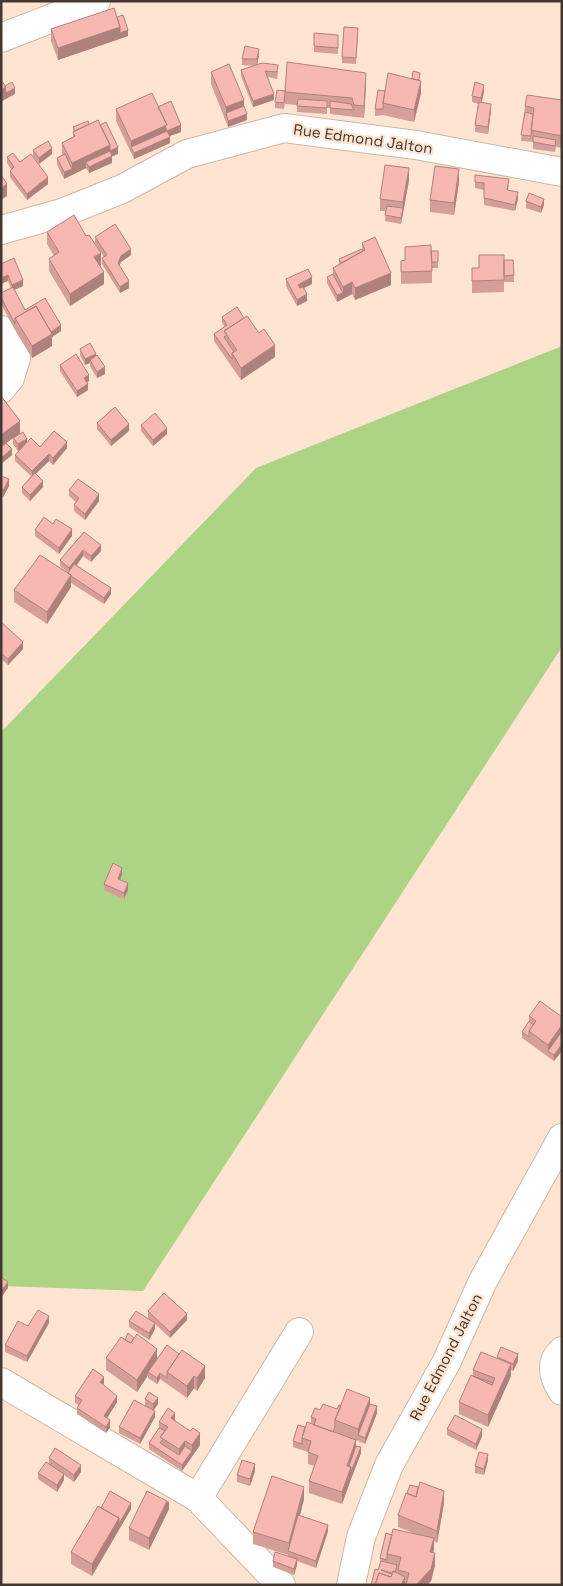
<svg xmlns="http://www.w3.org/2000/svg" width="563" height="1586" viewBox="0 0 563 1586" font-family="'Space Grotesk',sans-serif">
	<rect width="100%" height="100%" fill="#ffe5d1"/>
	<path fill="#add384" d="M562 346V647L143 1291 1 1286V732L256 468Z"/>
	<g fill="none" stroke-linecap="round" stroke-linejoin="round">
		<g stroke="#d0b7a4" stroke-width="30">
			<path id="minor" d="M1 38 96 1
				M1 230 62 213 122 189 187 154 284 128 416 145 562 172
				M1 330 16 358 10 378 1 389
				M562 1351C549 1363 554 1378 562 1391
				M1 1382 198 1498 281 1585
				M198 1498 299 1332
				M351 1585 361 1537 389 1465 446 1363 483 1281 562 1138"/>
		</g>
		<use href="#minor" stroke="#fff" stroke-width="28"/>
	</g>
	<path fill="#d59e99" d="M117 17 128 36 58 60 51 41V29Z
		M314 33 338 35V54L314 52Z
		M358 34 356 64 342 63V57Z
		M259 55 257 65 278 71 277 79 268 77 274 100 253 107 241 76V70L254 66 242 65V59Z
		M211 72 247 120 228 127 211 84Z
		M420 80 421 93 414 122 383 115 375 116V109L385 91Z
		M366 85 364 118 330 114V108H327V114L297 112V105L285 104V102L284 109 275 108V102L285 91Z
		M484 91 482 103 491 110 488 134 475 132V125L478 104 472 102V96Z
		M562 100V148L556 147 555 152 533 149V142L521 141 525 106Z
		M158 107 181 132 169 136 170 143 134 159 116 121V109Z
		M89 124 118 154 112 156V163L89 173 86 168 64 179 57 164V158L62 155V143L73 137V127Z
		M33 150 52 154 39 164 33 156Z
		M7 157 20 162 48 184 27 200 10 177V171L11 169 7 163Z
		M475 175 509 185 508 190 518 199 515 211 484 205V190L475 188Z
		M409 180 401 224 385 221 386 211H380V199Z
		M459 182 454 215 430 212V200Z
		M526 201 544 205 541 213 526 208Z
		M47 232 101 265 100 266 104 284 70 306 49 271V259L54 256 47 244Z
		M95 237 131 255 121 262 119 265 129 288 120 293 102 264V258L104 257 95 243Z
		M362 243 391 285 355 300 352 294 337 302 327 283V277L333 274V268L339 264V259L362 249Z
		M431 251H438V268H432V283L401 284V261L405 260Z
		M479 255 504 260 514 275V282H504V292L472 293V268H479Z
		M1 264 23 286 14 290 25 310 61 331 52 337V346L32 358 15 330 1 304V293L11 288Z
		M286 279 312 284 304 288 307 301 297 306 286 286Z
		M222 317 244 318 259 333 275 357 241 380 214 341V334L225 327 222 323Z
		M80 349 96 356 105 374 97 378 90 366V363L85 365 80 355Z
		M60 365 89 381 87 382 88 390 77 397 60 371Z
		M1 396 20 421V433L14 438 23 432 27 439V443L31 438 40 447 54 431 67 442V448L53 465 49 461 36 474 43 481V487L30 501 22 493V487L31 476 15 461V455L22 448 18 451 13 444V438L6 443 12 449V455L1 464V447L3 446 1 447Z
		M97 423 129 431 111 446 97 429Z
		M141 425 167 434 153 446 141 431Z
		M1 476 9 486 3 497H1Z
		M69 490 99 501 85 520 74 511V505L76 502 69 496Z
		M53 524 72 536 59 554 35 536V530Z
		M84 532 101 551 91 562 83 556 77 565 111 594 104 604 71 583V587L47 624 14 602V590L67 572 60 566V560Z
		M1 622 23 649 8 665 1 659Z
		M122 874 120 880 128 890 124 899 104 890V884Z
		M529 1016 562 1017 554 1061 522 1038V1032L529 1021Z
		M148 1311 187 1320 170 1338 155 1324V1329L149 1340 129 1327V1321L150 1320 148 1318Z
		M49 1323 27 1362 5 1352V1345L28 1326Z
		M497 1357 518 1361 513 1371 511 1370V1376L488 1427 459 1414V1402L473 1376V1370L497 1359Z
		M106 1358 157 1359 205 1378 197 1391 194 1388 187 1398 160 1379 157 1384 148 1378V1375L137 1392 106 1370Z
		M104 1383 103 1385 117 1402 107 1418 110 1427 106 1433 77 1414V1408L79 1405 75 1403V1396Z
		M145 1399 158 1404 154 1410 155 1417 140 1444 119 1433V1427L145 1405Z
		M370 1404 377 1413 365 1444 356 1440V1446L361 1453 351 1479 342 1504 309 1493V1481L314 1466 308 1464V1452L293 1447V1441L305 1427 315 1425 311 1423V1417L320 1410 337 1409 341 1406Z
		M175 1420 200 1445 182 1471 149 1449V1443L159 1428V1422Z
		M447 1429 482 1436 476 1450 447 1435Z
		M49 1458 81 1472 74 1482 64 1475V1480L57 1492 38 1479V1473L49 1464Z
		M488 1460 484 1475 475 1473V1466Z
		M255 1471 250 1486 237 1482V1475Z
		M304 1499 300 1516 328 1531 316 1568 297 1561V1565L294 1575 273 1567V1561L288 1556V1555L253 1544V1532Z
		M444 1503 437 1543 434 1541 433 1553 435 1565 431 1581 427 1585H406L405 1584V1585L378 1570 380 1563V1558L392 1535 416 1534 398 1527V1515Z
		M101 1508 131 1509 92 1576 71 1564V1552Z
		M169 1509 149 1550 129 1540V1528Z"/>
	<path fill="#ae817d" d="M120 27 128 30V36L58 60V48Z
		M259 49V55L257 66V59Z
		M366 73V85L364 118V106Z
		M421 81V93L414 122V110Z
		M484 85V91L481 105V98Z
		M6 87V99L1 102V90Z
		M15 88V94L6 99V93Z
		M274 94V100L253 107V101Z
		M244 100V112L226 113V107Z
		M491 104V110L488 134V127Z
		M247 114V120L228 127V121Z
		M167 125H181V132L167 137 131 147V141Z
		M170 137V143L134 159V153Z
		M110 145 118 147V154L111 157 112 156V163L89 173V167L86 162V168L64 179V172L72 169V163Z
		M52 148V154L39 164V158Z
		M409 168V180L401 224 403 202Z
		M459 169V182L454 215V203Z
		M48 177V184L27 200V194Z
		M7 184V196L1 200V188Z
		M518 192V199L515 211V205Z
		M544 199V205L541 213V207Z
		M131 249V255L121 262 118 269V263L121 256Z
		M101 253V265L94 269V257Z
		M104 272V284L70 306V294Z
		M391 273V285L355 300V288Z
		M8 275V281L1 284V278Z
		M312 277V284L298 291V285Z
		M23 280V286L12 291V285Z
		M129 281V288L120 293V287Z
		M352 282V294L337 302V295L343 293V287Z
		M307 294V301L297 306V300Z
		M61 325V331L52 337V346L32 358V346L48 333Z
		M275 345V357L241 380V368Z
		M96 354V360H90V363L85 365V359Z
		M105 367V374L97 378V372Z
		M89 375V381L84 385V378Z
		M88 384V390L77 397V391Z
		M20 421V433L1 447V435Z
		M129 424V431L111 446V440Z
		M167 428V434L153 446V440Z
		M27 439V445L18 451V444Z
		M67 442V448L53 465V458Z
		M12 449V455L1 464V458Z
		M49 454V461L32 477V471Z
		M9 479V486L3 497V491Z
		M43 481V487L30 501V495Z
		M99 494V501L85 520V514Z
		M72 529V536L59 554V548Z
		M101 545V551L91 562V556Z
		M83 550V556L69 575V568Z
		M71 575V587L47 624V612Z
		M111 588V594L104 604V598Z
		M23 642V649L8 665V659Z
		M122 868V874L118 885V879Z
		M128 883V890L124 899V893Z
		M562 1025V1038L548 1051V1045Z
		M562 1044V1051L554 1061V1055Z
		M8 1282V1288L1 1298V1291Z
		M187 1314V1320L170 1338V1332Z
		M49 1316V1323L27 1362V1356Z
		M155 1323V1329L149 1340V1333Z
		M157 1349V1361L148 1372V1375L137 1392V1380Z
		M518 1354V1361L513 1371V1364Z
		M511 1364V1376L488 1427V1415Z
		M205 1366V1378L197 1391V1378Z
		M160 1373V1379L157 1384V1378Z
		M194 1376V1388L187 1398V1386Z
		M104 1377V1383L100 1389V1382Z
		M117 1396V1402L104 1423V1416Z
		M158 1398V1404L153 1411V1404Z
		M370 1398V1410L358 1435V1429Z
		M377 1406V1413L365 1444V1438Z
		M155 1411V1417L140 1444V1438Z
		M175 1413V1425L171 1418Z
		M110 1420V1427L106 1433V1427Z
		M482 1429V1436L476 1450V1444Z
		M200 1433V1445L182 1471V1465L192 1451V1445Z
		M356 1440V1452L349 1472 347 1466Z
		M185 1441V1453L179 1461V1449Z
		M361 1447V1453L351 1479 342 1504V1492L351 1467Z
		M488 1454V1460L484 1475V1469Z
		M255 1464V1471L250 1486V1479Z
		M81 1465V1472L74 1482V1475Z
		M64 1474V1480L57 1492V1485Z
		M304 1487V1499L290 1552H289V1543Z
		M444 1491V1503L437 1543V1531Z
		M167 1501 169 1502V1509L149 1550V1538Z
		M131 1503V1509L92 1576V1564L119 1518Z
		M328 1525V1531L316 1568V1561Z
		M434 1538V1550L430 1564V1552Z
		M435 1553V1565L431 1581 427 1585H416Z
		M297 1559V1565L294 1575V1569Z
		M405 1577V1585H401Z"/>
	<path fill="#f8b8b2" stroke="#ae817d" d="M114 8 120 27 58 48 51 29Z
		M123 15 128 30 120 33V27L117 17Z
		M344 27 358 28 356 58 342 57Z
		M314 33 338 35V48L314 46Z
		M245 46 259 49 257 59H242Z
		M287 62 366 73 364 106 354 105 352 98 285 92Z
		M262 63 278 65 277 72 265 71 274 94 253 101 241 70Z
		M229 64 244 100 226 107 211 72Z
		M413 71 420 73 419 80 412 79Z
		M388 73 421 81 414 110 383 103Z
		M1 80 6 87 1 90Z
		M12 82 15 88 6 93 5 86Z
		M475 82 484 85 481 98 472 96Z
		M277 90 285 91 284 103 275 102Z
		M378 90 385 91 383 103V109H375Z
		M152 93 167 125 131 141 116 109Z
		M527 95 562 100V136L531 130 534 108 525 106Z
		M298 99 327 101V108L297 106Z
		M171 101 181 125 167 131 170 137 134 153 131 147 167 131 165 126 167 125 158 107Z
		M330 101 351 104 354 110 330 108Z
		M479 102 491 104 488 127 475 125Z
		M244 106 247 114 228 121 226 113Z
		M525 112 533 114 531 136 521 135Z
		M98 120 110 145 72 163 62 143 75 136 73 132Z
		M88 121 89 124 75 131 73 127Z
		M106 122 118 147 110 151V145L100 125Z
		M533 136 556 140 555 146 533 142Z
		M48 141 52 148 39 158 33 150Z
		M110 151 112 156 89 167 86 162Z
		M13 153 20 162 31 154 48 177 27 194 10 171 14 167 7 157Z
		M65 154 72 169 64 172 57 158Z
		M385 165 409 168 403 202 380 199Z
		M435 166 459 169 454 203 430 200Z
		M1 175 7 184 1 188Z
		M475 175 509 179 507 190 518 192 515 205 484 198V183L475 182Z
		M529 193 544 199 541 207 526 201Z
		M387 206 403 208 401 218 385 215Z
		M74 215 86 236 89 235 101 253 94 257 104 272 70 294 49 259 59 252 47 232Z
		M115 224 131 249 121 256 118 263 129 281 120 287 102 258 107 255 95 237Z
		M375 237 391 273 355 288 352 282 343 287 333 268 365 250 362 243Z
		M431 245 432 271 401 272V261L405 260V247Z
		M362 249 363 251 341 263 339 259Z
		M431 251H438V262H432Z
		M479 255H504V280L472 281V268H479Z
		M14 258 23 280 12 285 8 275 1 278V264Z
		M504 260H513L514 275 504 276Z
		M308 269 312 277 298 285 300 288 303 287 307 294 297 300 286 279Z
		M333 274 343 293 337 295 327 277Z
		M13 287 25 310 45 298 61 325 51 332 36 306 15 318V324L1 297V293Z
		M36 306 52 334 32 346 15 318Z
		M237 307 244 318 224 331 227 335 224 337 234 352 232 353V359L214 334 227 325 222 317Z
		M247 316 259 333 264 329 275 345 241 368 232 353 237 350 224 331Z
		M90 343 96 354 85 359 80 349Z
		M76 354 89 375 84 378 88 384 77 391 60 365Z
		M97 355 105 367 97 372 90 360Z
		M1 396 20 421 1 435Z
		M115 407 129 424 111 440 97 423Z
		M155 413 167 428 153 440 141 425Z
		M54 431 67 442 53 458 49 454 32 471 15 455 31 438 40 447Z
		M23 432 27 439 18 444 13 438Z
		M6 443 12 449 1 458V447Z
		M35 473 43 481 30 495 22 487Z
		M1 476 9 479 3 491 1 490Z
		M78 479 99 494 85 514 74 505 79 498 69 490Z
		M44 517 53 524 56 519 72 529 59 548 35 530Z
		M84 532 101 545 91 556 83 550 69 568 60 560Z
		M40 555 71 575 47 612 14 590Z
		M74 564 111 588 104 598 71 576V575L68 573Z
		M1 622 23 642 8 659 1 653Z
		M113 863 122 868 118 879 128 883 124 893 104 884Z
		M540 1001 562 1017V1025L548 1045 529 1031 536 1021 529 1016Z
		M529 1021 533 1025 529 1031V1037L522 1032Z
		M562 1031V1044L554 1055 548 1051Z
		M1 1277 8 1282 1 1291Z
		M164 1293 187 1314 170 1332 148 1311Z
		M38 1310 49 1316 27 1356 5 1345 18 1321 28 1326Z
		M136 1311 155 1323 149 1333 129 1321Z
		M128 1333 134 1338 131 1343 125 1340Z
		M137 1334 157 1349 137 1380 106 1358 121 1337 131 1343Z
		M167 1345 179 1354 167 1372V1378L160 1373 157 1378 148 1372Z
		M501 1347 518 1354 513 1364 497 1357Z
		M182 1350 205 1366 197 1378 194 1376 187 1386 167 1372Z
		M481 1352 511 1364 488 1415 459 1402 471 1375 492 1385 495 1378 473 1370Z
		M93 1369 104 1377 100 1382 117 1396 104 1416 110 1420 106 1427 77 1408 82 1400 75 1396Z
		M473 1376 493 1383 492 1385Z
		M347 1389 370 1398 358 1429 335 1420Z
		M149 1392 158 1398 153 1404 145 1399Z
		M134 1400 155 1411 140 1438 119 1427Z
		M323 1404 337 1409 339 1405 341 1406 335 1420V1427L333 1432 314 1425 316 1419 311 1417 315 1408 320 1410Z
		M370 1404 377 1406 365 1438 358 1435Z
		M168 1408 175 1413 171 1418 190 1431 193 1428 200 1433 192 1445 185 1441 179 1449 160 1437 168 1427 159 1422Z
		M455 1415 482 1429 476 1444 447 1429Z
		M307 1422 356 1440 347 1466 351 1467 342 1492 309 1481 318 1456 308 1452 311 1441 302 1438Z
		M298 1425 305 1427 302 1438V1444L293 1441Z
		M159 1428 165 1431 160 1437 163 1439 160 1443 179 1455 185 1446 192 1451 182 1465 149 1443Z
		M356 1446 361 1447 351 1472V1467L349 1466Z
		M55 1448 81 1465 74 1475 49 1458Z
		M479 1452 488 1454 484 1469 475 1466Z
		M242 1460 255 1464 250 1479 237 1475Z
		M46 1462 64 1474 57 1485 38 1473Z
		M272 1476 304 1487 289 1543 253 1532Z
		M420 1482 444 1491 437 1531 398 1515 406 1493 416 1497Z
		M410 1485 418 1487 416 1497 407 1493Z
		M110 1491 131 1503 119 1524V1518L101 1508Z
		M147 1491 167 1501 149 1538 129 1528Z
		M98 1506 119 1518 92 1564 71 1552Z
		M298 1515 328 1525 316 1561 288 1551Z
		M393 1529 434 1538 430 1552 435 1553 431 1569 416 1585H406L409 1573 398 1570 401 1557 387 1554Z
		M386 1533 392 1535 387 1554V1560L380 1558Z
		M275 1552 297 1559 294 1569 273 1561Z
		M381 1561 397 1565 395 1572 393 1571V1573L381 1570 392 1574 391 1577 379 1573 375 1585H371L375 1569 378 1570Z
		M393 1571 405 1577 401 1585H375L379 1573 391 1577Z"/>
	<g text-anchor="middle" stroke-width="4.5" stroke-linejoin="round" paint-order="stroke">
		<g font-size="15" fill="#433931" stroke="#ffe5d1">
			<text transform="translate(363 139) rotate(8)" y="5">Rue Edmond Jalton</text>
			<text transform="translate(446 1357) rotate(-63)" y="5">Rue Edmond Jalton</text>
		</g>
	</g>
	<rect width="563" height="1586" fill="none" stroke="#433931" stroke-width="5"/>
</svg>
